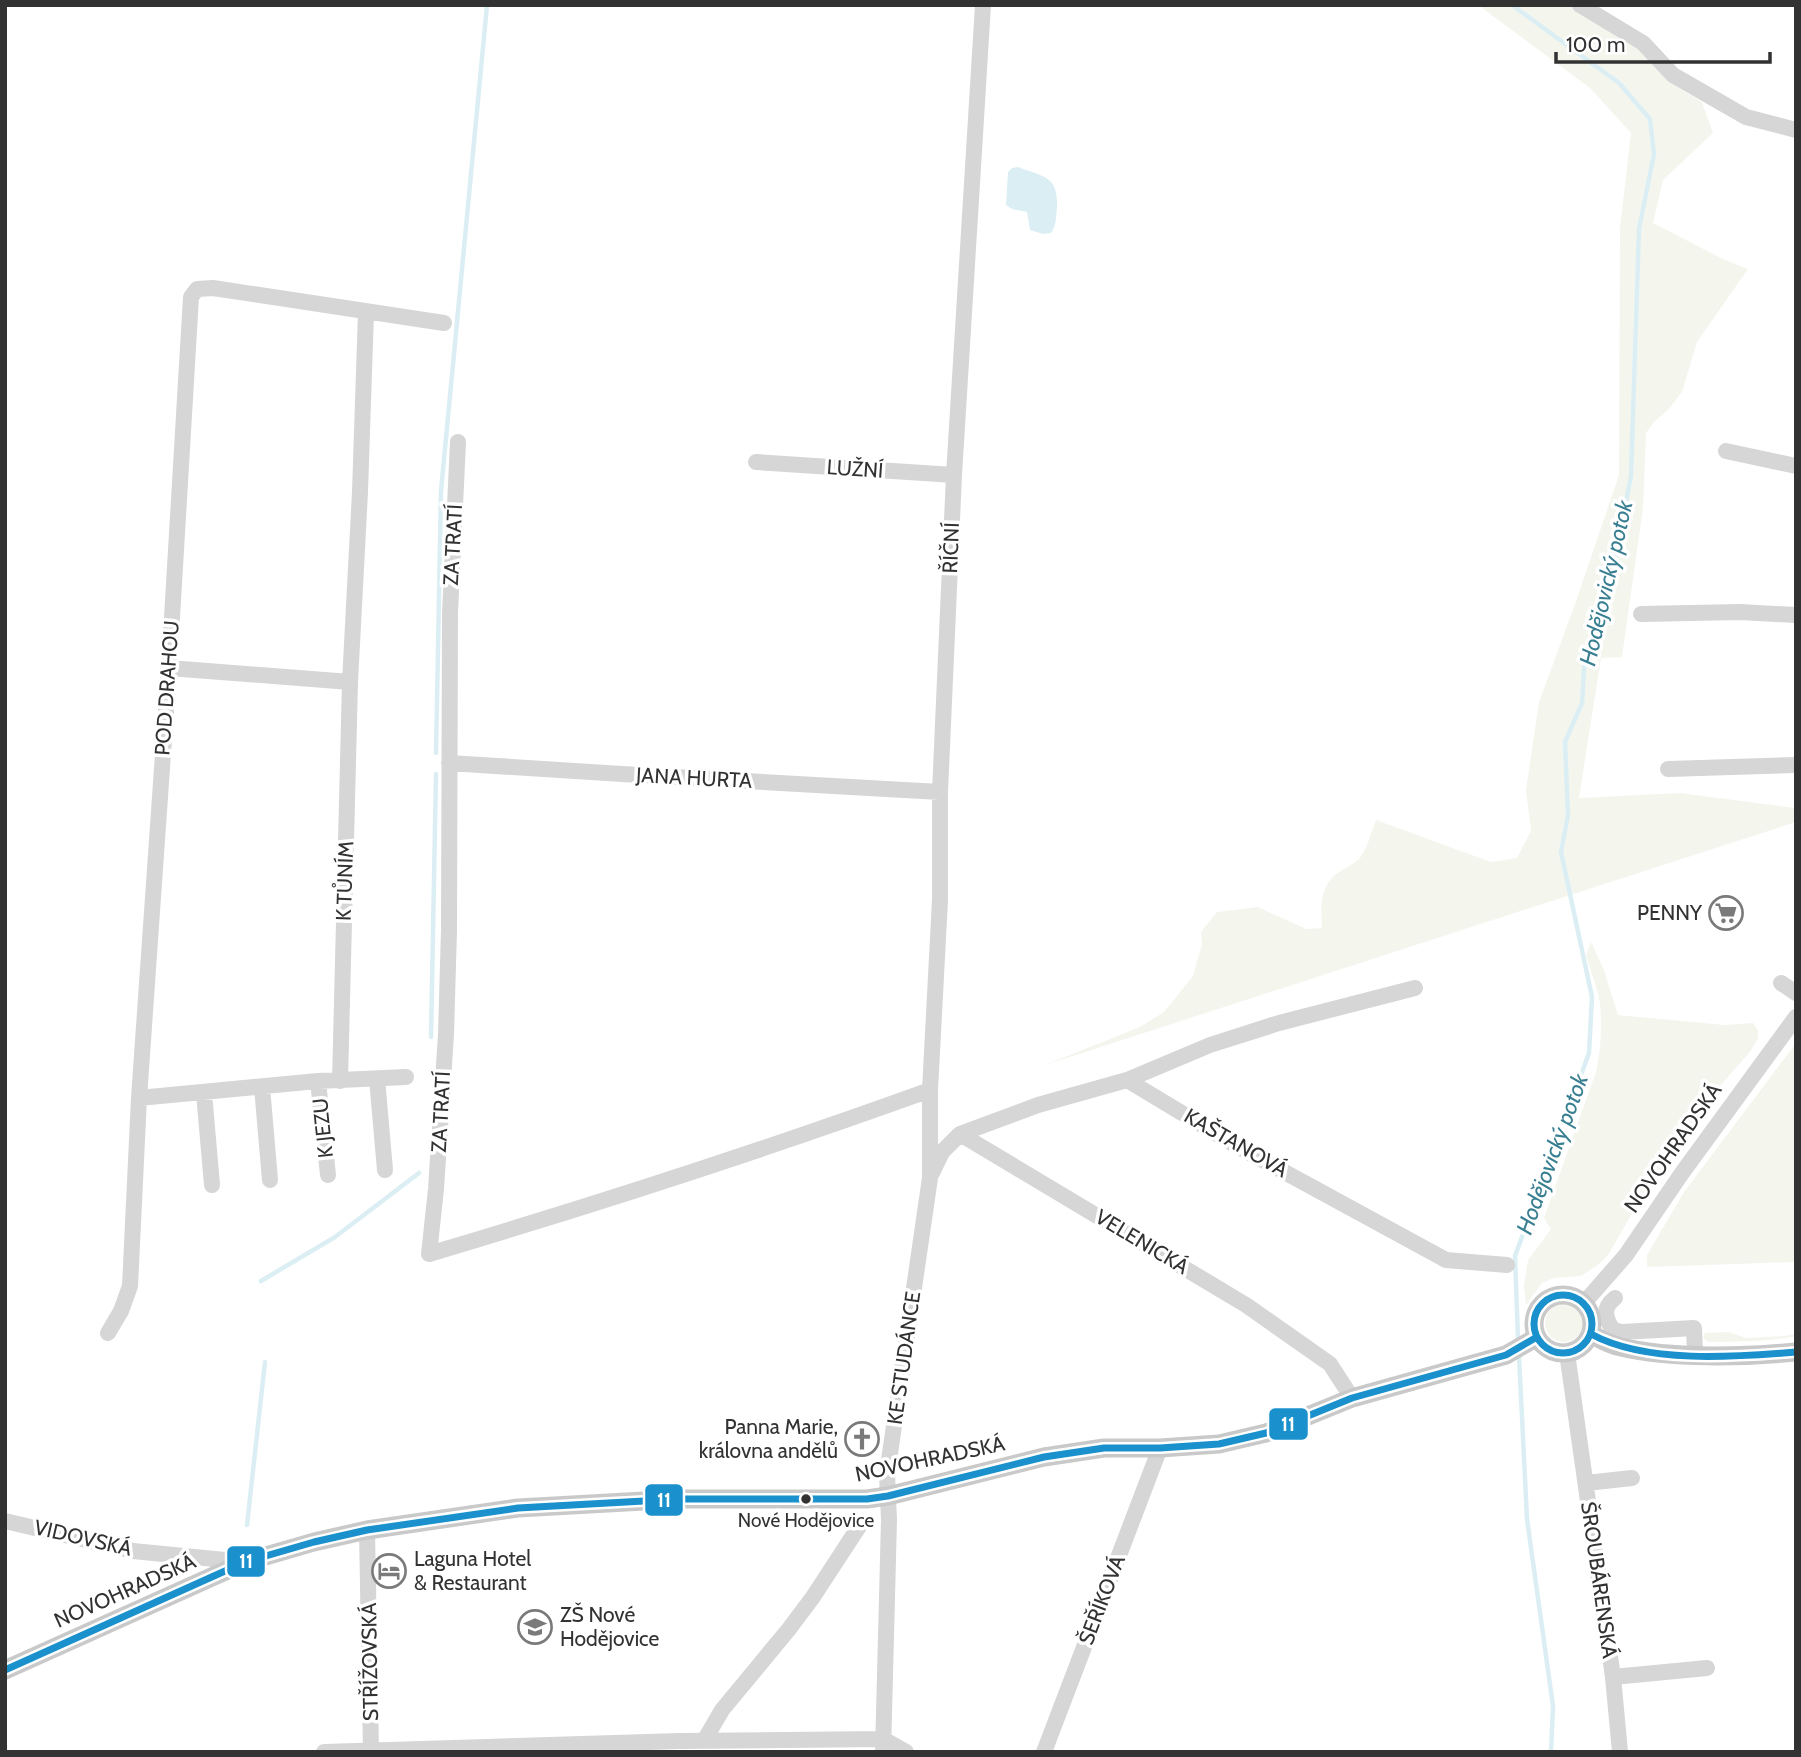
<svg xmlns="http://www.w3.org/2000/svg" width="1801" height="1757" viewBox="0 0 1801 1757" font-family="Cabin,sans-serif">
	<rect width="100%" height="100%" fill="#fff"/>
	<path fill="#f4f6ee" d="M1478 5H1583L1645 52 1674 85 1702 102 1713 133 1663 180 1653 223 1725 260 1748 269 1697 342 1682 392 1668 410 1655 421 1646 433 1643 508 1622 657 1601 658 1579 798 1680 793 1796 808V822L1045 1065 1140 1027 1164 1012 1193 976 1202 944 1201 932 1217 912 1258 907 1306 929 1322 928C1321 906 1319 886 1339 872 1345 868 1352 865 1358 860 1367 851 1371 832 1376 820L1491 862 1517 858 1531 831 1526 790 1539 702 1574 607 1619 475 1620 228 1631 133 1590 88Z
		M1591 942 1604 970 1618 1015 1725 1025 1753 1023 1758 1030V1038L1750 1052 1712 1095 1655 1184 1644 1193 1608 1255 1598 1265 1581 1276 1554 1278 1542 1283 1526 1305 1524 1286 1528 1260 1551 1229 1544 1218 1596 1072C1601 1051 1602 1027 1600 1004 1598 988 1590 970 1586 955Z
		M1796 1043V1262L1647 1267V1255L1684 1192Z
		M1545 1323a19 19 0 1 1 38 0a19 19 0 1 1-38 0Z
		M1729 1332 1746 1338 1784 1336 1796 1334V1336C1767 1342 1737 1341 1708 1342L1703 1338 1705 1333Z"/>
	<path fill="#dbeef4" d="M1018 167C1043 177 1058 175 1057 206 1056 216 1057 224 1051 233L1043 234 1030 230 1027 212 1012 209 1006 205 1008 172 1012 168Z"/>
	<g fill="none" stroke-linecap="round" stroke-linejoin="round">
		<path stroke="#dbeef4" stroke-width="4.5" d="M1512 5 1619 83 1650 119 1654 154 1639 229 1631 476 1611 578 1585 655 1582 703 1565 742 1568 815 1561 852 1592 997 1589 1053 1515 1256 1518 1340
			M436 753 441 491 487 5
			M431 1037 436 774
			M261 1281 335 1237 419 1173
			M1519 1356 1527 1519 1553 1706 1551 1752
			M247 1525 265 1362"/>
		<path stroke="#d6d6d6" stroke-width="16" d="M1580 5 1643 43 1673 75 1746 117 1796 130
			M458 442 450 613 449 930 446 1034 436 1189 429 1254C597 1204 764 1150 930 1090
			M1726 451 1796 466
			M756 462 954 475
			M1641 614 1740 612 1796 615
			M169 668 350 682
			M449 763 622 774 940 792
			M1668 769 1796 765
			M1781 983 1796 993
			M377 1079 385 1170
			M1127 1080 1210 1045 1279 1023 1415 988
			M318 1081 328 1175
			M340 1081 350 682 360 492 366 312
			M262 1087 270 1180
			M204 1093 212 1185
			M139 1098 318 1081 406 1077
			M960 1134 1246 1305 1330 1364 1352 1398
			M932 1173 942 1152 960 1134 1038 1105 1127 1080 1235 1145 1446 1260 1507 1265
			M1615 1298C1602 1308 1605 1318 1613 1330L1622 1332 1694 1328 1695 1354
			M1584 1303 1626 1255 1682 1173 1796 1017
			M108 1333 121 1311 130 1286 139 1098 169 668 191 297 197 289 213 288 444 323
			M1567 1353 1613 1677 1620 1752
			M1586 1483 1632 1478
			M5 1521 133 1551 245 1562
			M367 1530 371 1752
			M1613 1677 1707 1668
			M704 1741 722 1710 789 1629 813 1597 860 1525
			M324 1752 680 1741 883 1739 906 1752
			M883 1752 889 1520 887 1474 930 1178V1090L940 900V792L954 475 983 5
			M1044 1752 1160 1448"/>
		<path stroke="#c9c9c9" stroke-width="19" d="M1534 1324a29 29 0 1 1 58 0a29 29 0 1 1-58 0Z
			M1591 1334C1600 1339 1610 1345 1621 1347 1672 1359 1743 1357 1796 1352
			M5 1670 245 1562 314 1542 367 1530 518 1508 680 1499H867L888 1496 1044 1457 1104 1448H1160L1219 1444 1266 1433 1352 1398 1506 1355 1537 1337"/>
		<g stroke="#fff" stroke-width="12">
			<path id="bus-1" d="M1534 1324a29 29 0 1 1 58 0a29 29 0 1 1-58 0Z
				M1591 1334C1646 1364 1735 1357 1796 1352
				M5 1670 245 1562 314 1542 367 1530 518 1508 680 1499H867L888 1496 1044 1457 1104 1448H1160L1219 1444 1266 1433 1352 1398 1506 1355 1537 1337"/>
		</g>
		<use href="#bus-1" stroke="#1a91cc" stroke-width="7"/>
	</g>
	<defs>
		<g id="supermarket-ring" transform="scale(1.75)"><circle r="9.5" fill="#fff" stroke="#7a7a7a" stroke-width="1.5"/><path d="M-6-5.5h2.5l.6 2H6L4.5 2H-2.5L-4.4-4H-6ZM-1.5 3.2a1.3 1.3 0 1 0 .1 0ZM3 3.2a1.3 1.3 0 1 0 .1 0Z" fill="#7a7a7a"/></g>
		<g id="church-ring" transform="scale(1.75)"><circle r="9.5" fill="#fff" stroke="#7a7a7a" stroke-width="1.5"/><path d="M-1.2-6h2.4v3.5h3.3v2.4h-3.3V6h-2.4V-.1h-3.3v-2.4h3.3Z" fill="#7a7a7a"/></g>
		<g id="hotel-ring" transform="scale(1.75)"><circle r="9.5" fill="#fff" stroke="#7a7a7a" stroke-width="1.5"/><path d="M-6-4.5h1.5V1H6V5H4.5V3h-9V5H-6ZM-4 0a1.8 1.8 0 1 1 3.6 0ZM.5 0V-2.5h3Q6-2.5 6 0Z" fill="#7a7a7a"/></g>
		<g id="school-ring" transform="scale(1.75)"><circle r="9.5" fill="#fff" stroke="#7a7a7a" stroke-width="1.5"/><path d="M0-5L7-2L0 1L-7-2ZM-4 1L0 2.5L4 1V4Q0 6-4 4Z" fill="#7a7a7a"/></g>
	</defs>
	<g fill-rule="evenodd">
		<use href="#supermarket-ring" x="1726" y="913"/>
		<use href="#church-ring" x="862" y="1439"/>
		<use href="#hotel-ring" x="389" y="1571"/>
		<use href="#school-ring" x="535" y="1627"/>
	</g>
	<circle fill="#323232" stroke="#fff" stroke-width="2.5" cx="806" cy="1499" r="6"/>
	<g text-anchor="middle" stroke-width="7" stroke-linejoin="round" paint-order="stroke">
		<g font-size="19" fill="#323232" stroke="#fff">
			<text x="806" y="1527">Nové Hodějovice</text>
		</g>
		<g font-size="21" fill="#323232" stroke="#fff">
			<text transform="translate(855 469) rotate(4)" y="7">LUŽNÍ</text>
			<text transform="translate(453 545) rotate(-87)" y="7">ZA TRATÍ</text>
			<text transform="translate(951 548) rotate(-88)" y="7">ŘÍČNÍ</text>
			<text transform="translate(167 688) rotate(-86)" y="7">POD DRAHOU</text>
			<text transform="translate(694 778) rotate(3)" y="7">JANA HURTA</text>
			<text transform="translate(345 881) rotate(-88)" y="7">K TŮNÍM</text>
			<text transform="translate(441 1112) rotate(-87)" y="7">ZA TRATÍ</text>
			<text transform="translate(323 1128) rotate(-96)" y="7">K JEZU</text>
			<text transform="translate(1236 1143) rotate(30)" y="7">KAŠTANOVÁ</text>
			<text transform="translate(1673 1148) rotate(-55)" y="7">NOVOHRADSKÁ</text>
			<text transform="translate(1142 1242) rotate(31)" y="7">VELENICKÁ</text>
			<text transform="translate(904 1358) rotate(-82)" y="7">KE STUDÁNCE</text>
			<text transform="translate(930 1459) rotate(-12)" y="7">NOVOHRADSKÁ</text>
			<text transform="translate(83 1538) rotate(13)" y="7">VIDOVSKÁ</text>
			<text transform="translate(1599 1580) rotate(82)" y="7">ŠROUBÁRENSKÁ</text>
			<text transform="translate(125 1591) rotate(-24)" y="7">NOVOHRADSKÁ</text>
			<text transform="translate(1102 1600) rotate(-69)" y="7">ŠEŘÍKOVÁ</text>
			<text transform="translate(370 1662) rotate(-91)" y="7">STŘÍŽOVSKÁ</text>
		</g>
		<g font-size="21" fill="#323232" stroke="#fff" text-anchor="end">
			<text x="1702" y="920">PENNY</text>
			<text x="838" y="1434">Panna Marie,<tspan x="838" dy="24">královna andělů</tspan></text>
			<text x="414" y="1566" text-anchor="start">Laguna Hotel<tspan x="414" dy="24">&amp; Restaurant</tspan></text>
			<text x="560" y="1622" text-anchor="start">ZŠ Nové<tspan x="560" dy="24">Hodějovice</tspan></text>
		</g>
		<g font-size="23" font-style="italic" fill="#397f92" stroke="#fff">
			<text transform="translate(1606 583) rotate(-77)" y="8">Hodějovický potok</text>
			<text transform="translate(1552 1154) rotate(-70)" y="8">Hodějovický potok</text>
		</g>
	</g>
	<g stroke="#fff" stroke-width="2.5">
		<rect x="1268" y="1407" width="41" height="34" rx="7" fill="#1a91cc"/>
		<rect x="644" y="1483" width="40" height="34" rx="7" fill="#1a91cc"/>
		<rect x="226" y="1545" width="40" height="33" rx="7" fill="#1a91cc"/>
	</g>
	<g font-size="19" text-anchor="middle" font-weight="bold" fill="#fff">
		<text x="1288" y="1431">11</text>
		<text x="664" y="1507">11</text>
		<text x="246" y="1568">11</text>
	</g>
	<rect width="1801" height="1757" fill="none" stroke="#323232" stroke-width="14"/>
	<path d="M1556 52v10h214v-10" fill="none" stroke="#323232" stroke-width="3.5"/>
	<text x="1566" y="52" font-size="21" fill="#323232" stroke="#ffffff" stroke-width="5" paint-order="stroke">100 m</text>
</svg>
